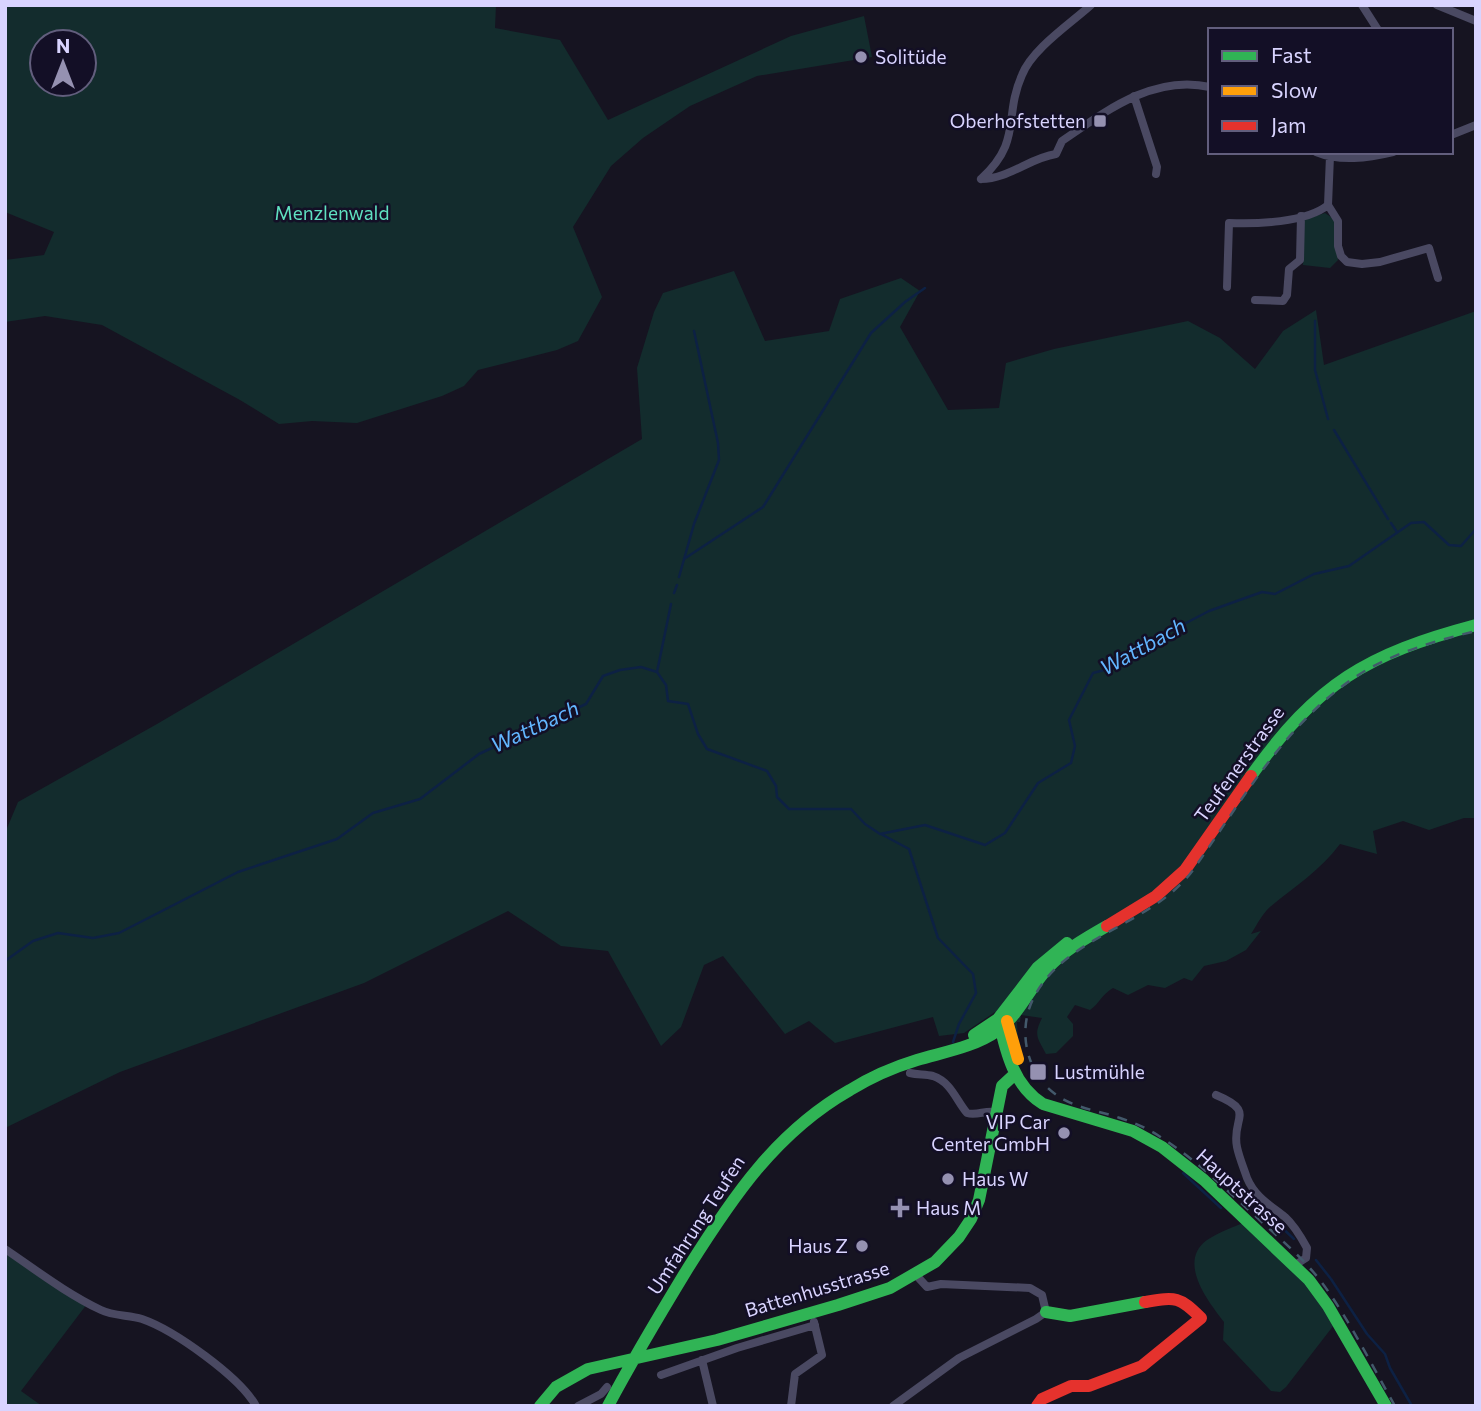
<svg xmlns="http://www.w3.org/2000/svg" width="1481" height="1411" viewBox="0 0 1481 1411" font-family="Commissioner,sans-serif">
	<rect width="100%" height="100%" fill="#161421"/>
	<path fill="#132c2d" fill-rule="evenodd" d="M5 5H496L495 28 560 40 608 120 791 36 864 16 872 57 757 76 690 106 643 138 611 166 573 227 602 297 578 341 557 350 478 370 464 386 442 396 357 423 312 421 279 424 240 400 102 325 45 316 5 322V260L44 255 54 232 5 212ZM84 42V84H42V42Z
		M1325 213 1334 219 1335 246 1338 260 1330 268 1303 265 1304 220Z
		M734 271 765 341 829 331 840 299 901 278 920 291 900 327 948 410 999 408 1006 363 1054 349 1188 321 1220 338 1255 369 1283 331 1316 310 1324 365 1476 311V818H1464L1429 830 1403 821 1373 831 1377 854 1340 844C1321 870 1295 886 1270 907 1262 914 1257 925 1251 934L1261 931 1246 950 1226 961 1204 966 1192 981 1184 978 1165 988 1148 985 1128 995 1113 988C1102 994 1099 1004 1090 1010L1075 1005 1067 1017 1073 1024V1036L1056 1053 1046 1054C1038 1038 1033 1036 1042 1018L1021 1015 1020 1022H1017L1018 1044 1014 1026 1017 1015 995 1012 964 1033 939 1036 933 1017 835 1043 809 1021 785 1034 723 956 704 965 681 1027 661 1046 608 951 561 946 508 911 364 983 120 1072 5 1128V833L18 802 157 724 642 439 637 368 654 312 663 293Z
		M1247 1221 1295 1265 1337 1321 1286 1387 1280 1392 1271 1391 1223 1340 1224 1322C1208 1301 1177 1262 1207 1240 1219 1232 1234 1227 1247 1221Z
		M5 1253 87 1304 21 1391 42 1406H5Z"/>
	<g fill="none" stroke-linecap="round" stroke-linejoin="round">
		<path stroke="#0d2144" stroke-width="2.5" d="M1315 321V370L1328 419
			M1334 430 1388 519
			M1391 523 1397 532
			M684 559 763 507 871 333 905 302 925 288
			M679 577 694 524 719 460 718 443 694 331
			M674 593 677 585
			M657 672 671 604
			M881 834 909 849 938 938 973 974 976 993 959 1024 953 1042
			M5 961 33 941 58 933 93 938 119 933 238 872 337 839 373 813 420 799 479 754 586 704 603 676 620 670 641 667 657 672 666 685 668 701 688 704 698 734 707 749 767 771 776 786 777 797 789 809H851L865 824 880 834 925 825 985 845 1005 833 1038 783 1071 763 1075 746 1069 720 1093 673 1112 668 1142 646 1209 611 1262 592 1275 594 1314 574 1349 566 1411 523 1424 522 1449 545 1461 546 1476 529
			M1183 1173 1221 1208
			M1276 1222 1294 1239
			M1316 1260 1331 1279 1367 1334 1385 1354 1390 1368 1412 1406"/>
		<path stroke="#4a4962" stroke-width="8" d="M1362 5 1378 30
			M1437 5 1476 21
			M1134 96 1157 167 1156 174
			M1451 135 1476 125
			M1316 152C1340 162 1368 158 1393 152
			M1330 156 1328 205 1338 221V246L1341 256 1347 262 1362 264 1380 262 1429 248 1438 278
			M981 179C1009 179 1029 158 1056 154L1062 141C1106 111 1154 74 1210 87
			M981 179C1023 140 1003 118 1022 75 1032 49 1070 24 1091 5
			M1227 287 1229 223C1256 224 1306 223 1328 205
			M1255 300 1283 301 1287 295 1289 269 1300 260 1301 216
			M910 1073C918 1075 925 1074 933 1076 951 1082 956 1100 967 1113 977 1116 985 1110 995 1112
			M1216 1095C1257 1112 1231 1117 1237 1147 1239 1157 1244 1169 1247 1178 1255 1197 1270 1205 1285 1217 1294 1225 1301 1237 1307 1248L1306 1258 1295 1265
			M5 1249C36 1270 67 1294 101 1310 113 1316 129 1315 142 1319 174 1330 240 1377 256 1406
			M702 1360 713 1406
			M661 1375 737 1348 815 1325
			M578 1406 601 1394 607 1387
			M791 1406 795 1374 822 1355 814 1322
			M893 1406 959 1358 1036 1319 1046 1312 1042 1295 1030 1288 941 1284 927 1287 916 1275"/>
		<path stroke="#30b455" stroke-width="12" d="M1251 776C1317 683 1367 654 1476 625
			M999 1021C1006 1053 1014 1086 1043 1104L1133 1131 1162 1147 1204 1180 1309 1280 1328 1306 1386 1406
			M974 1035 998 1019 1038 967 1067 943
			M1046 1312 1070 1316 1145 1302
			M540 1406 556 1387 588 1369 717 1340 838 1305 890 1288 935 1262 959 1237 971 1219 979 1200 1002 1086 1015 1074
			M608 1406C633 1359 660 1314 688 1268 732 1198 776 1132 850 1090 871 1077 894 1067 917 1060 944 1052 974 1047 997 1031 1019 1015 1029 989 1047 969 1063 951 1086 938 1107 926"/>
		<path stroke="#ff9f0a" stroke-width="12" d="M1007 1021 1018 1059"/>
		<path stroke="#e5322d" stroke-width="12" d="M1107 926 1156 896 1185 870 1251 776
			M1037 1406 1042 1399 1071 1386H1089L1142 1366 1201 1318C1179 1296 1176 1297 1145 1302"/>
		<path stroke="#43596b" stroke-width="2.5" stroke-dasharray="10 9" stroke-linecap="butt" d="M1395 1406C1374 1369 1354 1329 1330 1294 1309 1262 1280 1239 1252 1213 1223 1187 1195 1159 1162 1138 1149 1129 1135 1123 1120 1118 1093 1109 1065 1107 1045 1085 1024 1061 1019 1026 1034 997 1067 934 1152 926 1193 870 1244 798 1291 713 1370 668 1403 650 1439 640 1476 631"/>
	</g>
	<g fill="#9591b1" stroke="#130f26" stroke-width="2.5">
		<circle cx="861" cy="57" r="7"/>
		<rect x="1093" y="114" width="14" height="14" rx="3.5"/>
		<rect x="1029" y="1063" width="18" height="18" rx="3.5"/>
		<circle cx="1064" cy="1133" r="7"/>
		<circle cx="948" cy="1179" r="7"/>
		<path d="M896.5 1197.5h7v7h7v7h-7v7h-7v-7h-7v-7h7z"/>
		<circle cx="862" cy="1246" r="7"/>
	</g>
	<g text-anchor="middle" stroke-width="5" stroke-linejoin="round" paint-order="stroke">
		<g font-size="19" fill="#d9d4ff" stroke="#130f26" text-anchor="start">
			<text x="875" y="64">Solitüde</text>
			<text x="1086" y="128" text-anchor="end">Oberhofstetten</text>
			<text x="1054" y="1079">Lustmühle</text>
			<text x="1050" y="1129" text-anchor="end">VIP Car<tspan x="1050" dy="22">Center GmbH</tspan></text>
			<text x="962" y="1186">Haus W</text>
			<text x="916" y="1215">Haus M</text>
			<text x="848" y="1253" text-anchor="end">Haus Z</text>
		</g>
		<g font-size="19" fill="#5fe0c0" stroke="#130f26">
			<text x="332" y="220">Menzlenwald</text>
		</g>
		<g font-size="19" fill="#d9d4ff" stroke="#130f26">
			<text transform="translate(1239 764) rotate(-54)" y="7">Teufenerstrasse</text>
			<text transform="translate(1242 1191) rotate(42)" y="7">Hauptstrasse</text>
			<text transform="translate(696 1225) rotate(-57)" y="7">Umfahrung Teufen</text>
			<text transform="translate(817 1289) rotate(-17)" y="7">Battenhusstrasse</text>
		</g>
		<g font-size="21" font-style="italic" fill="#62b6ff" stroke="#130f26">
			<text transform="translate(1143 647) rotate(-29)" y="7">Wattbach</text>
			<text transform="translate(535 727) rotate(-25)" y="7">Wattbach</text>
		</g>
	</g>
	<rect width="1481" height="1411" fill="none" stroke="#d9d4ff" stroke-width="14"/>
	<rect x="1208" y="28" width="245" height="126" fill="#130f26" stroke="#625e7d" stroke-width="2"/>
	<rect x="1222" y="51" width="35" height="10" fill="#30b455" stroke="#625e7d" stroke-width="2"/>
	<text x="1271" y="63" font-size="21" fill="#d9d4ff">Fast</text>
	<rect x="1222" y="86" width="35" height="10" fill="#ff9f0a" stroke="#625e7d" stroke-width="2"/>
	<text x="1271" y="98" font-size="21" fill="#d9d4ff">Slow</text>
	<rect x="1222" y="121" width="35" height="10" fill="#e5322d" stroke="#625e7d" stroke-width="2"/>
	<text x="1271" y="133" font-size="21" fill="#d9d4ff">Jam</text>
	<g transform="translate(63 63)"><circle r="33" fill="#130f26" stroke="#625e7d" stroke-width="2"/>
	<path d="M0-5L12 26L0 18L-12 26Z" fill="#9591b1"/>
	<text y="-10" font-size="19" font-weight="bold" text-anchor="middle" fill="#d9d4ff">N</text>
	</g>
</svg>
